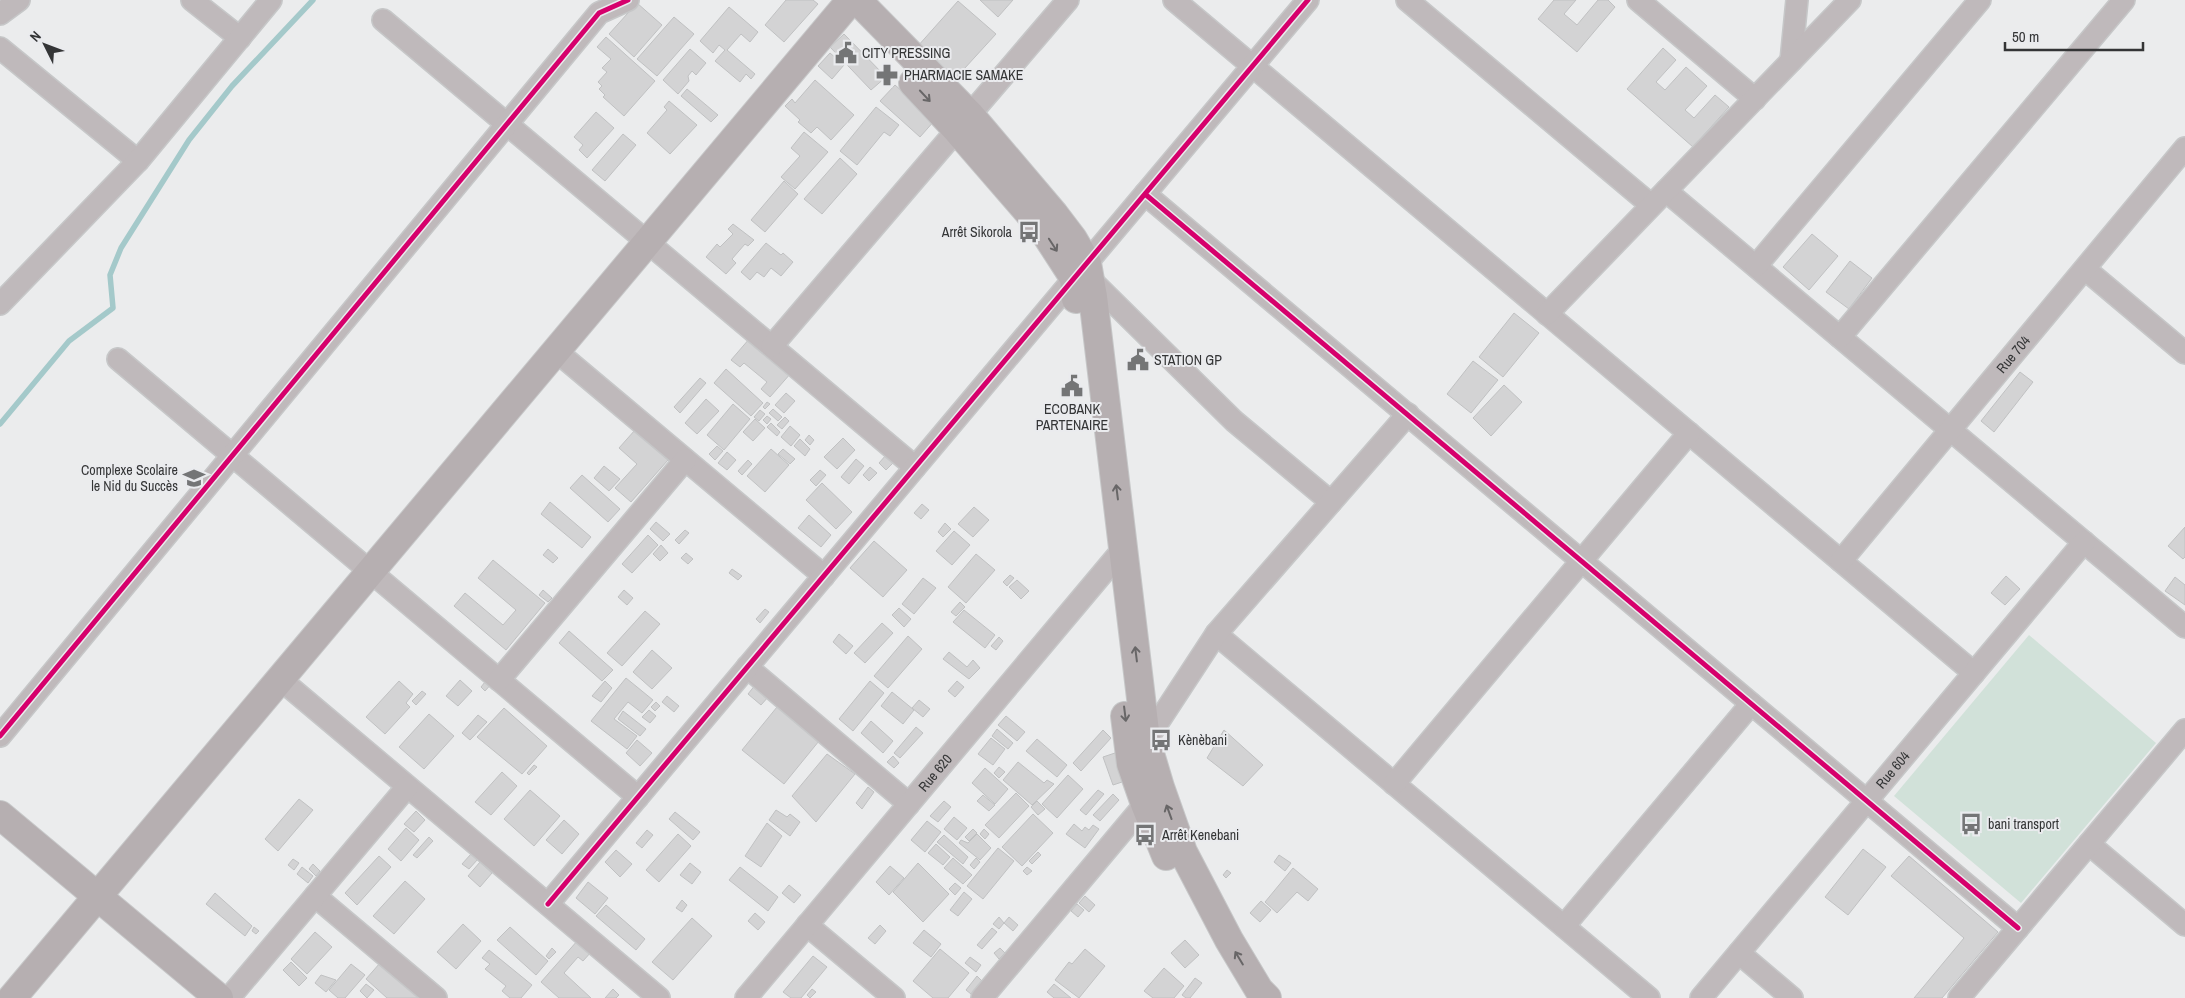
<svg xmlns="http://www.w3.org/2000/svg" width="2185" height="998" viewBox="0 0 2185 998" font-family="'Archivo Narrow',sans-serif">
	<rect width="100%" height="100%" fill="#ebeced"/>
	<path fill="#d1e1d9" d="M2029 635 2156 743 2021 903 1894 796Z"/>
	<g fill="none" stroke-linecap="round" stroke-linejoin="round">
		<path stroke="#a4c9ca" stroke-width="5.5" d="M0 424 69 341 113 308 110 275 121 248 189 140 232 86 313 0"/>
	</g>
	<path fill="#d3d3d4" stroke="#c0c1c2" d="M786 0H813L818 4 784 42 765 25Z
		M980 0H1013L998 17Z
		M1554 0H1576L1564 14 1577 25 1598 0H1608L1615 7 1577 52 1538 19Z
		M958 1 996 34 954 80 917 47Z
		M637 3 662 25 634 57 609 34Z
		M729 7 758 32 750 42 741 34 727 50 755 74 751 79 746 74 740 82 715 61 725 50 719 45 713 53 700 41Z
		M674 17 694 34 657 76 637 59Z
		M844 34 886 77 871 90 830 47Z
		M606 37 655 81 624 116 603 97 605 95 599 89 602 86 598 82 607 72 602 68 611 59 597 47Z
		M1663 48 1676 60 1656 82 1665 90 1686 67 1707 86 1685 110 1694 118 1715 95 1729 107 1693 147 1627 89Z
		M690 49 706 63 696 75 692 71 688 76 689 81 678 94 663 80Z
		M830 53 844 65 832 79 818 66Z
		M815 80 854 115 831 140 817 127 811 133 798 122 800 120 785 106 792 99 795 103Z
		M895 85 935 120 920 137 880 101Z
		M687 89 718 115 711 122 681 96Z
		M669 101 697 125 670 154 647 133 667 110 664 107Z
		M876 107 899 125 890 136 884 132 857 165 840 151Z
		M596 112 614 128 587 158 579 150 583 145 574 137Z
		M804 132 828 152 795 189 781 177 800 156 791 148Z
		M623 134 636 145 605 181 592 170Z
		M840 158 857 174 822 214 804 199Z
		M784 181 798 194 765 232 751 220Z
		M733 224 754 240 748 246 745 244 732 259 736 263 726 274 706 257 717 244 720 247 733 234 728 229Z
		M1812 234 1838 256 1809 290 1783 267Z
		M766 243 781 255 783 253 793 262 781 276 771 268 764 277 757 272 750 280 741 272Z
		M1850 261 1872 278 1849 309 1826 292Z
		M1514 313 1539 333 1503 377 1479 357Z
		M750 338 791 373 770 397 761 389 767 382 744 363 740 367 731 360Z
		M1473 361 1498 380 1471 413 1447 394Z
		M726 369 763 403 751 416 714 383Z
		M2020 372 2033 382 1994 432 1981 421Z
		M700 378 706 383 680 413 674 407Z
		M1504 385 1522 402 1491 436 1473 418Z
		M786 393 795 401 784 413 775 405Z
		M706 399 719 411 697 434 685 423Z
		M767 402 770 404 765 409 763 407Z
		M733 404 750 419 724 450 707 435Z
		M773 409 782 417 778 421 769 413Z
		M760 410 765 414 759 421 754 417Z
		M767 416 771 419 767 424 763 420Z
		M785 417 789 421 782 429 777 425Z
		M755 419 765 428 753 441 743 432Z
		M771 423 780 432 777 436 767 427Z
		M790 426 800 435 791 446 781 437Z
		M635 430 668 460 631 502 615 488 637 464 619 448Z
		M809 435 814 440 810 445 805 440Z
		M843 438 855 450 837 469 824 457Z
		M800 439 810 449 805 456 794 446Z
		M717 446 723 451 715 460 709 454Z
		M771 449 789 465 765 492 747 476Z
		M783 449 795 459 790 464 778 454Z
		M727 452 736 460 727 470 718 463Z
		M886 455 894 462 886 470 879 463Z
		M856 459 864 466 849 484 841 477Z
		M748 460 752 464 742 475 738 471Z
		M604 466 620 479 609 491 594 478Z
		M870 467 877 473 869 481 863 475Z
		M820 470 826 475 816 486 810 480Z
		M582 475 620 509 608 522 570 488Z
		M822 483 852 512 836 529 806 500Z
		M550 502 591 537 582 548 541 514Z
		M922 504 929 510 921 519 914 513Z
		M974 507 989 520 973 537 958 524Z
		M809 515 831 535 821 547 798 528Z
		M656 522 670 534 663 541 650 529Z
		M945 523 951 529 943 537 938 532Z
		M2185 527V557L2183 559 2168 546Z
		M685 530 689 533 679 544 675 540Z
		M954 531 970 545 952 565 936 551Z
		M648 535 658 545 632 573 622 564Z
		M874 541 907 570 883 597 850 568Z
		M661 545 668 553 660 561 653 554Z
		M548 549 558 558 553 563 543 555Z
		M686 553 693 559 688 564 681 558Z
		M976 554 995 570 966 603 948 587Z
		M493 560 545 603 506 650 454 606 465 593 503 625 516 610 478 578Z
		M732 569 742 576 738 580 729 573Z
		M1010 575 1014 578 1007 586 1003 582Z
		M2006 576 2020 589 2005 605 1991 593Z
		M2175 577 2185 585V605L2165 591Z
		M923 578 936 588 914 614 902 604Z
		M1017 580 1029 591 1021 599 1009 587Z
		M543 590 552 598 548 602 539 595Z
		M624 590 633 598 627 605 618 597Z
		M960 602 965 607 956 616 951 612Z
		M899 608 911 619 904 627 892 615Z
		M765 609 769 612 760 623 756 619Z
		M964 610 995 635 985 648 953 622Z
		M645 611 660 624 622 666 607 653Z
		M882 623 893 633 865 663 854 653Z
		M569 631 613 670 602 681 559 643Z
		M839 634 853 646 846 654 833 642Z
		M908 636 922 649 888 688 874 676Z
		M999 637 1003 641 996 650 991 646Z
		M652 650 672 668 652 689 633 672Z
		M949 652 967 667 973 660 980 668 969 679 943 659Z
		M489 677 493 682 485 691 481 687Z
		M626 678 653 700 642 713 628 702 614 719 637 736 627 749 591 721Z
		M460 680 472 691 458 706 446 696Z
		M399 681 413 694 406 703 410 707 385 734 366 717Z
		M605 681 612 688 601 702 592 696Z
		M870 681 884 693 853 731 839 719Z
		M957 681 964 687 955 697 948 691Z
		M756 684 769 696 761 705 748 694Z
		M422 691 426 694 416 705 412 701Z
		M892 692 914 710 903 724 881 706Z
		M667 696 679 706 674 712 662 702Z
		M919 700 930 709 923 717 912 708Z
		M656 702 660 706 655 711 651 707Z
		M777 707 819 741 784 784 742 750Z
		M504 708 547 746 522 774 477 737Z
		M649 710 656 716 650 723 642 717Z
		M623 711 646 729 640 736 618 719Z
		M429 714 454 736 424 769 399 747Z
		M478 715 487 722 470 740 462 733Z
		M1006 716 1025 732 1017 741 998 725Z
		M871 721 893 741 883 753 861 733Z
		M916 727 923 733 900 758 894 753Z
		M997 729 1013 743 1008 749 992 736Z
		M1103 730 1111 738 1081 771 1073 763Z
		M1224 730 1263 765 1243 786 1207 758Z
		M991 738 1005 749 993 765 978 754Z
		M1037 739 1067 765 1057 777 1026 751Z
		M637 740 652 753 640 766 626 753Z
		M1115 753 1125 781 1113 785 1103 757Z
		M827 754 855 774 816 822 792 796Z
		M893 756 899 763 894 768 887 762Z
		M1018 762 1044 783 1047 780 1054 784 1032 805 1003 780Z
		M534 765 537 767 529 775 527 773Z
		M999 767 1005 772 999 778 994 773Z
		M985 768 1008 789 995 804 972 783Z
		M502 772 517 786 491 815 475 802Z
		M1068 775 1083 789 1057 818 1042 804Z
		M868 787 874 792 862 809 856 803Z
		M530 790 560 816 534 846 504 819Z
		M1098 790 1104 794 1086 815 1080 810Z
		M1016 793 1029 806 999 838 985 825Z
		M1113 794 1119 800 1100 821 1093 815Z
		M983 795 995 805 989 811 977 801Z
		M299 799 313 810 278 851 265 839Z
		M944 801 951 807 938 822 930 816Z
		M1037 801 1045 809 1038 815 1031 807Z
		M776 810 787 817 790 814 800 822 790 836 769 820Z
		M416 811 425 820 414 832 404 824Z
		M675 812 700 832 693 840 669 819Z
		M1033 814 1053 833 1022 866 1002 847Z
		M954 817 967 828 957 840 944 829Z
		M564 820 579 834 562 854 546 840Z
		M927 821 941 832 925 852 911 840Z
		M767 823 782 836 761 867 745 856Z
		M1074 824 1082 831 1085 827 1089 830 1093 825 1099 829 1085 848 1066 834Z
		M406 828 419 840 401 861 388 849Z
		M973 829 977 833 969 841 965 837Z
		M984 829 989 834 985 839 980 834Z
		M647 830 653 835 642 848 636 843Z
		M678 834 691 846 659 882 646 870Z
		M977 834 991 848 980 860 959 843 961 840 968 843Z
		M944 835 968 857 963 864 937 842Z
		M429 837 433 841 417 858 413 855Z
		M936 844 950 857 943 865 928 853Z
		M998 848 1014 861 983 899 967 886Z
		M1863 849 1886 867 1848 915 1825 897Z
		M616 850 632 864 620 877 605 862Z
		M1038 852 1041 855 1032 864 1029 861Z
		M471 854 478 859 469 869 462 864Z
		M1279 855 1291 863 1285 871 1274 862Z
		M379 856 391 867 357 905 345 893Z
		M1909 856 1998 932 1942 998H1914L1964 938 1891 876Z
		M953 858 972 875 963 884 944 868Z
		M976 858 980 862 974 869 970 865Z
		M293 859 299 863 294 870 288 865Z
		M480 862 492 873 480 887 468 876Z
		M690 863 701 872 692 884 680 875Z
		M918 863 949 894 923 922 893 892Z
		M313 864 320 871 316 876 309 869Z
		M890 866 904 878 889 895 876 882Z
		M302 867 313 876 308 883 297 874Z
		M740 867 778 897 768 911 729 880Z
		M1027 867 1032 871 1027 875 1023 871Z
		M1293 868 1318 889 1308 901 1297 892 1277 913 1265 902Z
		M1227 870 1231 873 1226 878 1223 875Z
		M405 881 425 899 394 934 373 916Z
		M588 882 608 898 595 914 576 898Z
		M955 883 961 888 955 895 949 889Z
		M789 885 801 895 794 903 782 893Z
		M964 892 972 899 958 916 950 910Z
		M215 893 252 926 245 936 206 904Z
		M1085 896 1095 905 1089 912 1079 903Z
		M682 900 687 905 682 912 676 908Z
		M1261 901 1271 910 1260 922 1250 913Z
		M1077 904 1084 910 1078 917 1071 911Z
		M606 905 645 939 636 950 596 916Z
		M755 913 765 922 758 930 748 921Z
		M999 917 1004 923 999 929 993 924Z
		M1009 917 1018 925 1013 931 1004 923Z
		M692 918 712 936 673 980 652 962Z
		M463 924 481 941 456 969 437 952Z
		M880 925 886 931 875 944 868 938Z
		M254 927 259 931 256 934 252 931Z
		M510 927 548 961 536 975 497 940Z
		M992 928 997 932 982 949 977 945Z
		M924 930 941 944 931 957 913 943Z
		M315 932 332 947 307 974 291 959Z
		M578 940 592 951 583 961 578 957 564 973 591 998H559L541 982Z
		M1185 940 1199 955 1185 968 1171 953Z
		M552 948 556 952 549 959 546 956Z
		M1000 948 1005 953 999 959 994 953Z
		M940 949 969 973 948 998H933L913 981Z
		M1085 949 1105 966 1079 998 1055 980 1069 962 1072 964Z
		M489 950 532 985 521 998H510L502 991 506 986 485 969 490 964 482 958Z
		M813 956 827 967 801 998H791L783 992Z
		M970 957 981 965 976 972 965 963Z
		M291 962 307 978 299 986 283 970Z
		M380 963 419 998H387L366 979Z
		M351 964 365 975 345 998H338L329 990Z
		M1164 968 1184 986 1174 998H1153L1144 991Z
		M321 975 336 980 326 992 315 983Z
		M977 976 982 981 971 994 966 990Z
		M1195 978 1202 983 1190 998H1186L1182 995Z
		M366 984 374 990 367 998 360 991Z
		M1054 984 1071 998H1054L1047 992Z
		M613 989 619 995 616 998H605Z
		M812 989 816 992 810 998 807 995Z"/>
	<g fill="none" stroke-linecap="round" stroke-linejoin="round">
		<g stroke="#c6c7c8" stroke-width="24">
			<g id="street">
				<path d="M192 0 240 38"/>
				<path d="M1174 0 1974 673"/>
				<path d="M1407 0 1651 205"/>
				<path d="M1638 0 1755 99"/>
				<path d="M0 14 19 0"/>
				<path d="M383 20 915 467"/>
				<path d="M0 48 138 161"/>
				<path d="M1791 61 1797 0"/>
				<path d="M1666 191 2185 627"/>
				<path d="M1145 194 2018 928"/>
				<path d="M1756 266 1980 0"/>
				<path d="M2085 269 2185 353"/>
				<path d="M1089 278 1234 421 1331 502"/>
				<path d="M0 304 138 161 271 0"/>
				<path d="M1547 314 1850 0"/>
				<path d="M1840 337 2124 0"/>
				<path d="M772 346 1068 0"/>
				<path d="M556 351 824 576"/>
				<path d="M118 359 638 797"/>
				<path id="s1" d="M1841 561 2185 148"/>
				<path d="M1216 634 1649 998"/>
				<path d="M747 667 909 804"/>
				<path d="M280 679 659 998"/>
				<path d="M499 680 685 460"/>
				<path d="M0 736 599 13 628 0"/>
				<path d="M1142 747 1216 634 1408 414"/>
				<path d="M1394 784 1689 433"/>
				<path d="M2089 844 2185 925"/>
				<path d="M315 896 436 998"/>
				<path d="M548 904 1308 0"/>
				<path d="M807 925 894 998"/>
				<path d="M1564 926 1751 704"/>
				<path d="M1739 953 1792 998"/>
				<path d="M229 998 407 787"/>
				<path id="s2" d="M746 998 1123 549"/>
				<path d="M982 998 1145 804"/>
				<path id="s3" d="M1701 998 2084 542"/>
				<path d="M1959 998 2185 730"/>
			</g>
		</g>
		<g stroke="#c6c7c8" stroke-width="30">
			<path id="secondary" d="M857 0 970 115 1054 214 1073 239 1087 263 1093 297 1146 740 1160 787 1183 852 1229 940 1259 990 1267 998
				M913 83 957 130 1041 227 1074 278 1076 299
				M1125 716 1131 764 1145 804 1166 856
				M0 815 219 998
				M12 998 851 0"/>
		</g>
		<use href="#street" stroke="#bfb9bb" stroke-width="21"/>
		<use href="#secondary" stroke="#b6afb1" stroke-width="28"/>
		<g stroke="#eaebee" stroke-width="8">
			<path id="cycleway" d="M1145 194 2018 928
				M0 736 599 13 628 0
				M548 904 1308 0"/>
		</g>
		<use href="#cycleway" stroke="#d6006c" stroke-width="5"/>
	</g>
	<defs><path id="oneway-shaft" d="M-6 0H5M1.5-3L5.5 0L1.5 3" fill="none" stroke-width="1.6" stroke-linecap="round" stroke-linejoin="round" transform="scale(1.25)"/></defs>
	<g stroke="#686667">
		<use href="#oneway-shaft" transform="translate(925 96) rotate(47)"/>
		<use href="#oneway-shaft" transform="translate(1053 245) rotate(57)"/>
		<use href="#oneway-shaft" transform="translate(1117 492) rotate(-97)"/>
		<use href="#oneway-shaft" transform="translate(1136 654) rotate(-97)"/>
		<use href="#oneway-shaft" transform="translate(1125 714) rotate(83)"/>
		<use href="#oneway-shaft" transform="translate(1169 812) rotate(-110)"/>
		<use href="#oneway-shaft" transform="translate(1239 958) rotate(-121)"/>
	</g>
	<defs>
		<g id="civic-bare" transform="scale(1.725)"><path d="M-.6-6.5H3V-4.5H.6V-3L4-1V1h2V6H-6V1h2V-1L-.6-3ZM-1.2 2.5V6h2.4V2.5Z" fill="#747576" stroke="#eaebee" stroke-width="2.5" paint-order="stroke"/></g>
		<g id="pharmacy-bare" transform="scale(1.725)"><path d="M-2-6h4v4h4v4h-4v4h-4v-4h-4v-4h4Z" fill="#747576" stroke="#eaebee" stroke-width="2.5" paint-order="stroke"/></g>
		<g id="bus-bare" transform="scale(1.725)"><path d="M-5-6H5V4H4V6H2V4H-2V6H-4V4H-5ZM-3.5-4V0h7V-4ZM-3.5 1.2v1.5H-2V1.2ZM2 1.2v1.5H3.5V1.2Z" fill="#747576" stroke="#eaebee" stroke-width="2.5" paint-order="stroke"/></g>
		<g id="school-bare" transform="scale(1.725)"><path d="M0-5L7-2L0 1L-7-2ZM-4 1L0 2.5L4 1V4Q0 6-4 4Z" fill="#747576" stroke="#eaebee" stroke-width="2.5" paint-order="stroke"/></g>
	</defs>
	<g fill-rule="evenodd">
		<use href="#civic-bare" x="846" y="53"/>
		<use href="#pharmacy-bare" x="887" y="75"/>
		<use href="#bus-bare" x="1029" y="232"/>
		<use href="#civic-bare" x="1138" y="360"/>
		<use href="#civic-bare" x="1072" y="386"/>
		<use href="#school-bare" x="194" y="478"/>
		<use href="#bus-bare" x="1161" y="740"/>
		<use href="#bus-bare" x="1971" y="824"/>
		<use href="#bus-bare" x="1145" y="835"/>
	</g>
	<g text-anchor="middle" stroke-width="4" stroke-linejoin="round" paint-order="stroke">
		<g font-size="14" fill="#343536" stroke="#eaebee" text-anchor="start">
			<text x="862" y="58">CITY PRESSING</text>
			<text x="904" y="80">PHARMACIE SAMAKE</text>
			<text x="1012" y="237" text-anchor="end">Arrêt Sikorola</text>
			<text x="1154" y="365">STATION GP</text>
			<text x="1072" y="414" text-anchor="middle">ECOBANK<tspan x="1072" dy="16">PARTENAIRE</tspan></text>
			<text x="178" y="475" text-anchor="end">Complexe Scolaire<tspan x="178" dy="16">le Nid du Succès</tspan></text>
			<text x="1178" y="745">Kènèbani</text>
			<text x="1988" y="829">bani transport</text>
			<text x="1162" y="840">Arrêt Kenebani</text>
		</g>
		<g font-size="14" fill="#343536" stroke="#eaebee">
			<text dy="5" stroke="none"><textPath href="#s1" startOffset="269">Rue 704</textPath></text>
			<text dy="5" stroke="none"><textPath href="#s3" startOffset="298">Rue 604</textPath></text>
			<text dy="5" stroke="none"><textPath href="#s2" startOffset="294">Rue 620</textPath></text>
		</g>
	</g>
	<g transform="translate(45 45) rotate(312)" stroke="#eaebee" stroke-width="4" paint-order="stroke">
	<path d="M0-4L9 19L0 12L-9 19Z" fill="#343536"/>
	<text y="-8" font-size="14" font-weight="bold" text-anchor="middle" fill="#343536">N</text>
	</g>
	<path d="M2005 42v8h138v-8" fill="none" stroke="#343536" stroke-width="2.5"/>
	<text x="2012" y="42" font-size="15" fill="#343536" stroke="#eaebee" stroke-width="4" paint-order="stroke">50 m</text>
</svg>
